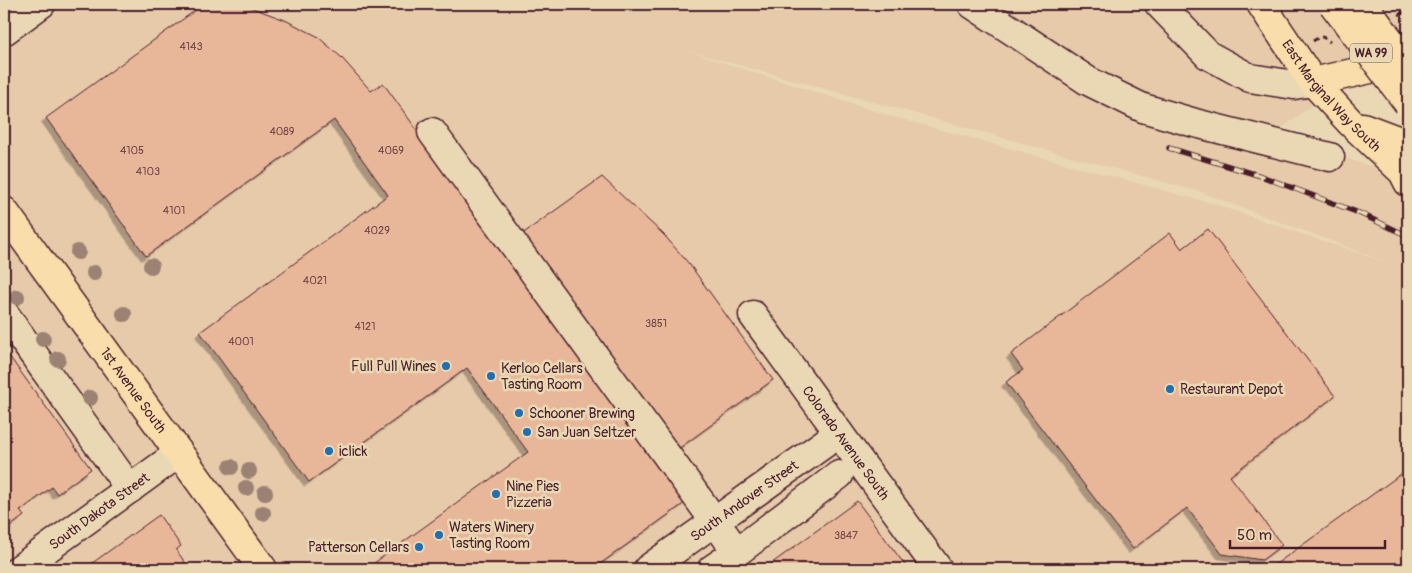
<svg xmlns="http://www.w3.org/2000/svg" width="1412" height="573" viewBox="0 0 1412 573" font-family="Pangolin,sans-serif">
	<defs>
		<filter id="shadow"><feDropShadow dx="-4.5" dy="4.5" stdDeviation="0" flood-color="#0004"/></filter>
	</defs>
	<rect width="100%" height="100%" fill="#ead8b5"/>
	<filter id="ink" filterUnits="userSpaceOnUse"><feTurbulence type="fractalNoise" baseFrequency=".02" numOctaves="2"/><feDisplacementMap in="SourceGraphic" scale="10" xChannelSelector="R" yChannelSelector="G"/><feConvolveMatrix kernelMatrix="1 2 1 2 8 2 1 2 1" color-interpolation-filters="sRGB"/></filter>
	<g filter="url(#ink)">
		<path fill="#e6caaa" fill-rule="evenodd" d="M4 4H1408V32L1274 134 1408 179V569H4ZM684 50 1200 192 1355 250 1388 263 1214 204 890 116Z"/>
		<path fill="#e8b799" stroke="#4a1f2b" filter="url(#shadow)" d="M204 4H238L250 7 285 20 317 36 341 57 371 91 383 83 686 502 593 569H372L370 566 528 452 467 368 309 482 200 332 388 195 334 120 146 256 46 118Z
			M602 177 664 235 690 265 773 380 674 452 518 237Z
			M1208 229 1335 396 1230 476 1282 545 1262 560 1222 554 1187 508 1133 549 1006 382 1023 370 1011 354 1170 233 1182 249Z
			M4 349 91 469 57 494 52 487 20 511 24 516 4 531Z
			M1408 469V569H1269Z
			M857 501 908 569H764Z
			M159 515 181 546 176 550 190 569H84Z"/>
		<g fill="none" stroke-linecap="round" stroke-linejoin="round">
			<g stroke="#4a1f2b" stroke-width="31">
				<g id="minor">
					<path d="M972 4 1088 81 1143 108 1195 123 1330 157"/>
					<path d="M1159 4 1208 55 1250 78 1294 85 1313 82"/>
					<path d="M4 31 41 4"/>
					<path d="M432 132 737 552 712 569"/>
					<path d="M4 313 130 489"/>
					<path id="s1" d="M753 315 938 569"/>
					<path d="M737 552 839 475"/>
					<path id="s2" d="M19 569 179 453"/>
					<path id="s3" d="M648 569 839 433"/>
				</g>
			</g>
			<g stroke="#4a1f2b" stroke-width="31">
				<g id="major">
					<path id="s4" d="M1261 4 1313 82 1350 122 1403 172 1408 182"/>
					<path d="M1313 82 1388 65 1402 64"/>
					<path d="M1363 127 1408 144"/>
					<path id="s5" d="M4 211 263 569"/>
				</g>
			</g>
			<path stroke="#4a1f2b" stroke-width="3" stroke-dasharray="5 4" stroke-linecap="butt" d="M1399 15 1408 8
				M1313 41C1322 35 1322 36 1330 42"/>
			<use href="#minor" stroke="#ead8b5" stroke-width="28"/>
			<use href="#major" stroke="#f9deab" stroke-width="28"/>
			<g stroke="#4a1f2b" stroke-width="5.5">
				<path id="rail" d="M1169 148 1261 176 1359 213 1408 236"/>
			</g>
			<use href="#rail" stroke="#ead8b5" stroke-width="4" stroke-dasharray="11" stroke-linecap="butt"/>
			<g stroke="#4a1f2b" stroke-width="31" stroke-linecap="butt">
				<path id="highway-bridge" d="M1333 4 1408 103
					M1363 4 1408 65"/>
			</g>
			<use href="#highway-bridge" stroke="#f9deab" stroke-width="28"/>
		</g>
		<g fill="#9b8272">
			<circle cx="78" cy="252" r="8"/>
			<circle cx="151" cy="266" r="8"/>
			<circle cx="94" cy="273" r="8"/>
			<circle cx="17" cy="297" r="8"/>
			<circle cx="124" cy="314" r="8"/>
			<circle cx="43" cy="339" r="8"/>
			<circle cx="58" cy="359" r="8"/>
			<circle cx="90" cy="398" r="8"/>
			<circle cx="231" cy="467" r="8"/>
			<circle cx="249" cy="471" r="8"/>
			<circle cx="246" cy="488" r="8"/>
			<circle cx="265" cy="493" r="8"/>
			<circle cx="263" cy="513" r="8"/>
		</g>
	</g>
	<g fill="#1f6fb2" stroke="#ead8b5" stroke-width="2">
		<circle cx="446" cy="366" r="5"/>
		<circle cx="491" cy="376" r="5"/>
		<circle cx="1170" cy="389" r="5"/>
		<circle cx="519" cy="413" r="5"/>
		<circle cx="527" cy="432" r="5"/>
		<circle cx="329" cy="451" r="5"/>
		<circle cx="496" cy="494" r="5"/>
		<circle cx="439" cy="535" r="5"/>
		<circle cx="419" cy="547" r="5"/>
	</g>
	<g text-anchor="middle" stroke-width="5" stroke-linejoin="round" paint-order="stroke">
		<g font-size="11" fill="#724546">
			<text x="191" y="50">4143</text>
			<text x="282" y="135">4089</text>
			<text x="132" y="154">4105</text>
			<text x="391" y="154">4069</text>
			<text x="148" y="175">4103</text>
			<text x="174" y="214">4101</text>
			<text x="377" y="234">4029</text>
			<text x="315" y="284">4021</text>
			<text x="656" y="327">3851</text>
			<text x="365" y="330">4121</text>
			<text x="241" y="345">4001</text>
			<text x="846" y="539">3847</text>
		</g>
		<rect fill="#ead8b5" stroke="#7a5654" stroke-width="1" x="1350" y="43.5" width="42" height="19" rx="4"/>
		<g font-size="12" font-weight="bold" fill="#4a1f2b">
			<text x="1371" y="57">WA 99</text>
		</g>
		<g font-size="14" fill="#4a1f2b" stroke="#ead8b5">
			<text dy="5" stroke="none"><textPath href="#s4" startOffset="116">East Marginal Way South</textPath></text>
			<text dy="5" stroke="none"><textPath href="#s5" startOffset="221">1st Avenue South</textPath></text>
			<text dy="5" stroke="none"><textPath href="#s1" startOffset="158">Colorado Avenue South</textPath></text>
			<text dy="5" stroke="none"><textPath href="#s3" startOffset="118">South Andover Street</textPath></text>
			<text dy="5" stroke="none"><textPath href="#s2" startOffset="99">South Dakota Street</textPath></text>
		</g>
		<g font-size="14" fill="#4a1f2b" stroke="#ead8b5" text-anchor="start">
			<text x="436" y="371" text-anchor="end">Full Pull Wines</text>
			<text x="501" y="373">Kerloo Cellars<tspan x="501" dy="16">Tasting Room</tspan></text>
			<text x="1180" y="394">Restaurant Depot</text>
			<text x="529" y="418">Schooner Brewing</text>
			<text x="537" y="437">San Juan Seltzer</text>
			<text x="339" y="456">iclick</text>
			<text x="506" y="491">Nine Pies<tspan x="506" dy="16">Pizzeria</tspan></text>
			<text x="449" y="532">Waters Winery<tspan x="449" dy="16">Tasting Room</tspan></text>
			<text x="409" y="552" text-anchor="end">Patterson Cellars</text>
		</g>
	</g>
	<rect width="1412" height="573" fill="none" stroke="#ead8b5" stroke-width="20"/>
	<rect x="10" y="10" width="1392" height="553" fill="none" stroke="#4a1f2b" stroke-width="2" filter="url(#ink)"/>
	<path d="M1230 540v8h155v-8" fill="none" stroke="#4a1f2b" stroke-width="2.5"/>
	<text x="1237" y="540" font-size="15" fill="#4a1f2b" stroke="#ead8b5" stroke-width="4" paint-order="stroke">50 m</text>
</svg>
